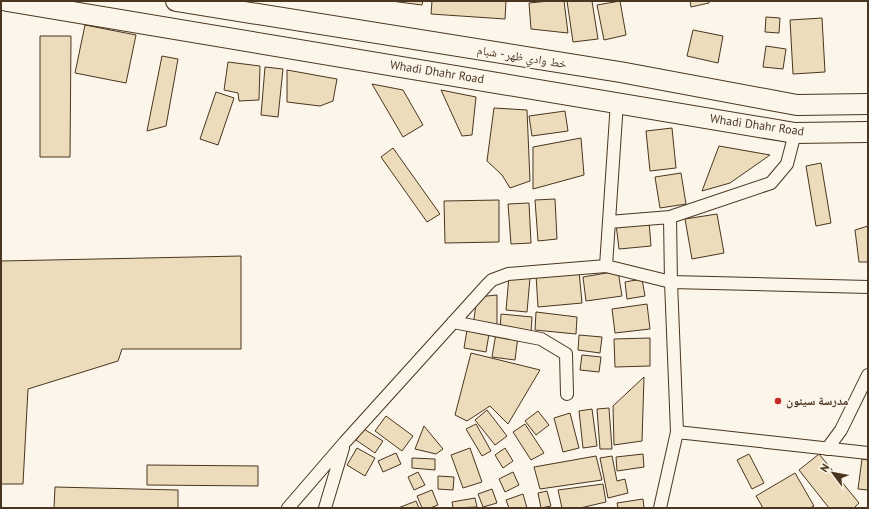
<svg xmlns="http://www.w3.org/2000/svg" width="869" height="509" viewBox="0 0 869 509" font-family="'PT Sans','Noto Naskh Arabic',sans-serif">
	<rect width="100%" height="100%" fill="#fbf6e9"/>
	<path fill="#ecdcbc" stroke="#4a3520" d="M391 1H423L422 5Z
		M432 1H506L505 19 431 14Z
		M549 1H564L568 33 531 29 529 3Z
		M567 1H592L598 39 573 42Z
		M620 1 626 35 604 40 597 5Z
		M690 1H709V3L691 7Z
		M766 17 780 18 779 33 765 32Z
		M822 18 825 72 793 74 790 20Z
		M85 25 136 35 126 83 75 73Z
		M693 30 723 36 718 63 687 56Z
		M40 36H71L70 157H40Z
		M766 46 786 49 783 69 763 67Z
		M162 56 178 59 166 126 147 131Z
		M228 62 260 66 259 100 239 101 238 93 224 90Z
		M265 67 283 69 278 117 261 115Z
		M287 70 337 79 333 101 320 106 287 102Z
		M372 84 403 90 423 125 403 137Z
		M441 90 476 97 472 135 462 136Z
		M216 92 234 98 218 145 200 139Z
		M494 108 527 110 530 181 510 188 502 175 487 161Z
		M565 111 568 131 532 136 529 116Z
		M672 128 676 168 650 171 646 131Z
		M581 138 584 175 533 189V147Z
		M719 146 770 155 730 183 702 191Z
		M393 148 440 214 427 222 381 157Z
		M821 163 831 223 816 226 806 166Z
		M681 173 686 204 660 208 655 177Z
		M555 199 557 239 538 241 535 200Z
		M499 200V242L445 243 444 201Z
		M529 203 531 243 511 244 508 204Z
		M717 214 724 253 692 259 685 219Z
		M649 221 651 246 619 249 616 224Z
		M868 226V262H859L855 230Z
		M241 256V349H122L118 361 28 389 23 484H1V261Z
		M579 271 582 303 538 307 536 275Z
		M618 271 622 296 586 301 583 277Z
		M509 276 530 278 527 312 506 310Z
		M642 279 645 296 627 299 625 282Z
		M497 295V326H473L477 297Z
		M647 304 650 329 615 333 612 309Z
		M536 312 577 317 576 334 535 330Z
		M501 314 532 317 531 332 500 330Z
		M467 330 489 334 486 352 464 348Z
		M496 333 518 336 515 360 492 357Z
		M579 335 602 337 600 353 578 350Z
		M650 338V366L615 367 614 339Z
		M471 353 540 370 508 424 490 406 467 421 455 415Z
		M582 355 601 357 599 372 580 370Z
		M644 377 642 441 614 445 613 406Z
		M609 408 612 449H600L597 409Z
		M592 409 597 446 583 448 579 411Z
		M487 410 507 436 495 445 475 420Z
		M538 411 549 425 536 435 525 421Z
		M570 413 579 448 563 452 554 418Z
		M386 416 413 436 402 451 375 431Z
		M476 424 491 451 482 456 466 429Z
		M525 424 544 453 531 460 513 432Z
		M424 426 443 449 436 454 415 449Z
		M364 429 383 441 375 453 356 440Z
		M357 448 375 458 365 476 347 465Z
		M470 448 482 482 463 488 451 455Z
		M505 448 513 461 503 468 495 455Z
		M396 453 401 464 383 472 378 461Z
		M643 454 644 467 617 471 616 457Z
		M749 454 764 483 752 489 737 460Z
		M819 454 859 503 854 508H829L799 470Z
		M596 456 602 480 540 489 534 467Z
		M612 456 617 481 625 479 628 493 608 498 600 458Z
		M412 458 435 459V470L412 468Z
		M862 459 868 460V490L858 489Z
		M147 465 258 466V486L147 485Z
		M418 472 425 485 414 490 408 477Z
		M513 472 519 485 505 492 499 479Z
		M795 473 814 506 810 508H763L756 496Z
		M438 476 454 477 453 490 438 489Z
		M603 484 606 502 580 508H562L558 490Z
		M55 487 178 490V508H54Z
		M492 489 497 503 483 507 478 494Z
		M432 490 438 505 430 508H422L417 496Z
		M547 491 551 506 541 508 538 493Z
		M523 494 527 508H509L506 500Z
		M475 498 477 507 453 508 452 502Z
		M643 499 644 508H618L617 503Z
		M416 501 419 508H398Z"/>
	<g fill="none" stroke-linecap="round" stroke-linejoin="round">
		<g stroke="#4a3520" stroke-width="14">
			<path id="street" d="M609 222 670 217 771 183 787 164 795 133
				M606 266 617 102
				M453 322 541 339 566 354 567 394
				M677 432 868 453
				M827 449 841 430 868 375
				M288 508 345 442 487 285 492 280 508 274 606 266 671 282 868 287
				M325 508 343 448
				M660 508 677 432 671 282 670 217"/>
		</g>
		<g stroke="#4a3520" stroke-width="22">
			<path id="primary" d="M7 1 795 133 868 132
				M176 1 620 72 797 105 868 104"/>
		</g>
		<use href="#street" stroke="#fbf6e9" stroke-width="12"/>
		<use href="#primary" stroke="#fbf6e9" stroke-width="20"/>
	</g>
	<circle fill="#c62828" stroke="#fbf6e9" stroke-width="1.5" cx="778" cy="401" r="4"/>
	<g text-anchor="middle" stroke-width="3" stroke-linejoin="round" paint-order="stroke">
		<g font-size="12" fill="#4a3520" stroke="#fbf6e9">
			<text transform="translate(522 57) rotate(9)" y="4">خط وادي ظهر - شبام</text>
			<text transform="translate(437 72) rotate(9)" y="4">Whadi Dhahr Road</text>
			<text transform="translate(757 125) rotate(8)" y="4">Whadi Dhahr Road</text>
		</g>
		<g font-size="12" font-weight="bold" fill="#4a3520" stroke="#fbf6e9" text-anchor="start">
			<text x="786" y="405">مدرسة سيئون</text>
		</g>
	</g>
	<rect width="869" height="509" fill="none" stroke="#4a3520" stroke-width="4"/>
	<g transform="translate(833 473) rotate(302)" stroke="#fbf6e9" stroke-width="3" paint-order="stroke">
	<path d="M0-3L7 15L0 10L-7 15Z" fill="#4a3520"/>
	<text y="-6" font-size="11" font-weight="bold" text-anchor="middle" fill="#4a3520">N</text>
	</g>
</svg>
